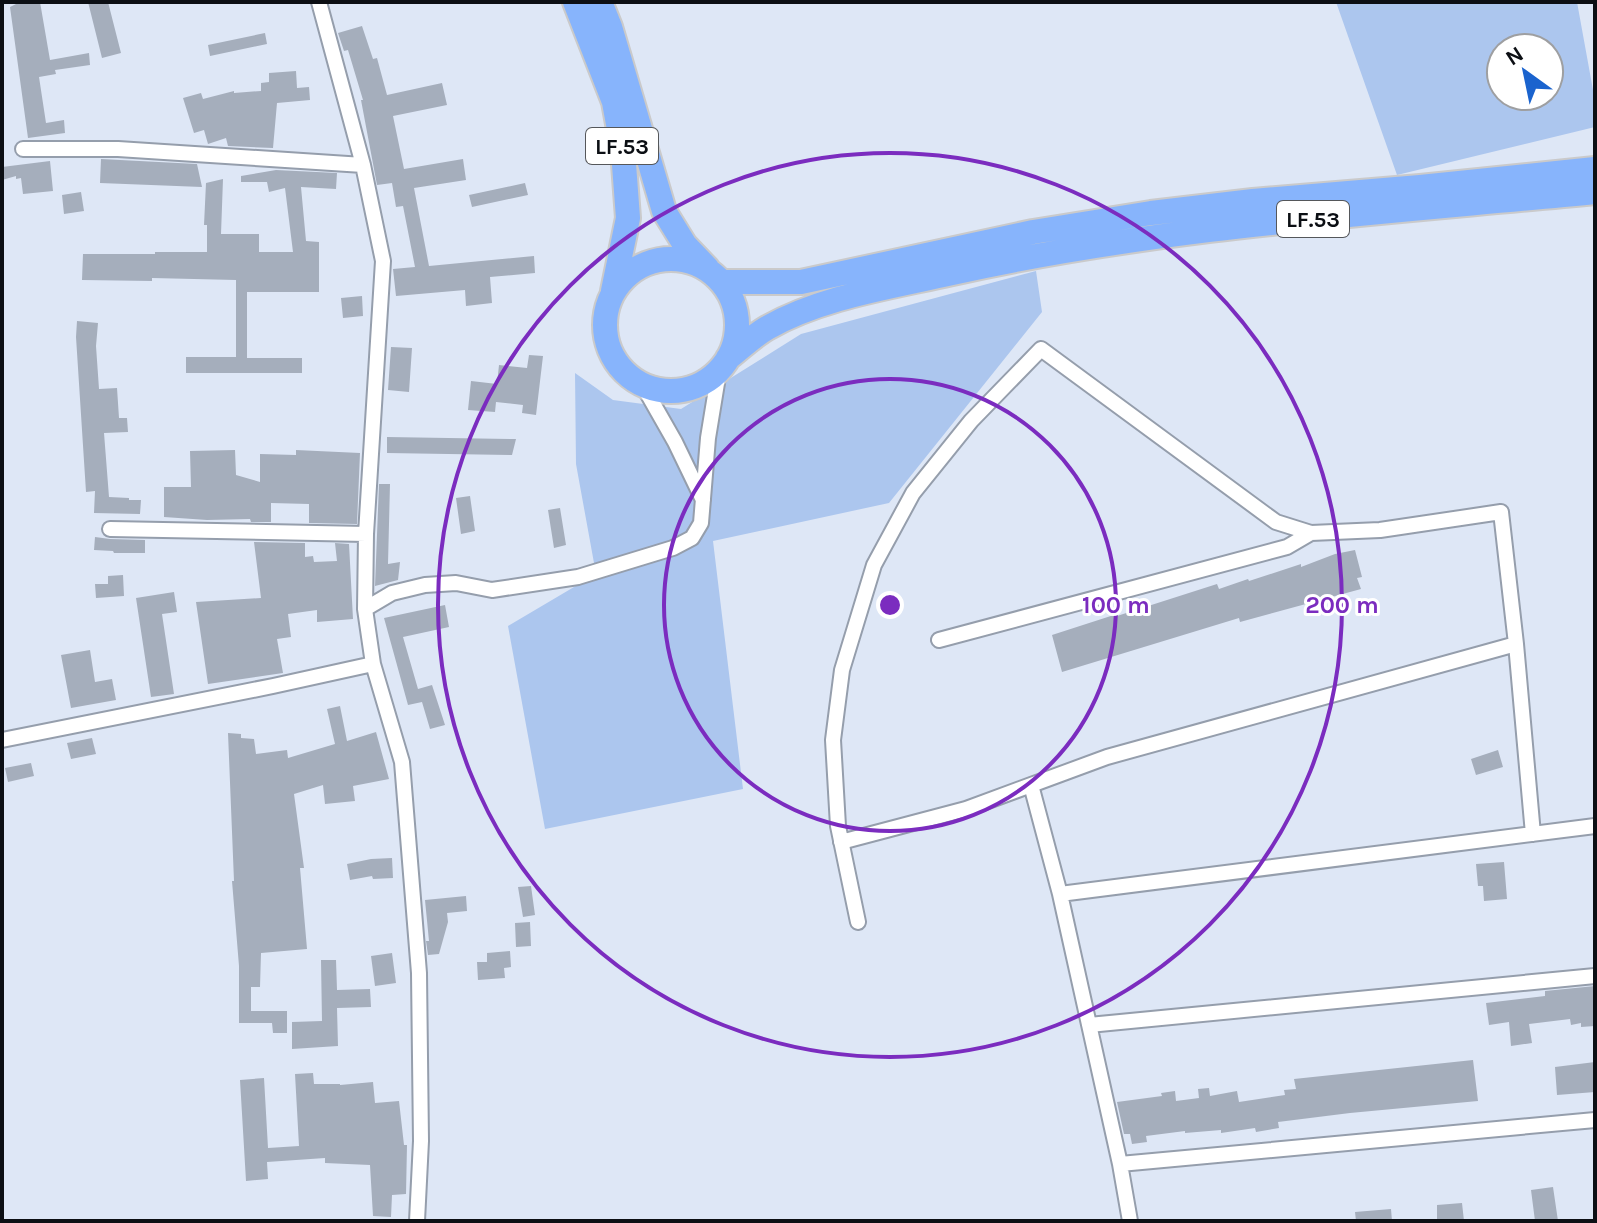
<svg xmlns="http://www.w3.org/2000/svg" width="1597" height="1223" viewBox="0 0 1597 1223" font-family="Karla,sans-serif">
	<rect width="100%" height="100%" fill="#dee7f6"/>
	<path fill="#acc6ee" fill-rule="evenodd" d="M1336 2H1577L1595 101V127L1397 175ZM1501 48H1549V96H1501Z
		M1036 271 1042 312 889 503 713 541 743 789 545 829 508 626 596 574 576 464 575 373 613 400 681 409 801 334Z"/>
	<path fill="#a5aebc" d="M20 2H40L50 60 89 53 90 65 55 70 56 74 39 77 46 123 64 120 65 133 28 138 10 7Z
		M88 2H108L121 53 102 58Z
		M362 26 373 59 377 58 387 95 442 83 447 105 393 116 404 169 463 159 466 180 414 188 429 266 534 256 535 273 490 277 492 303 466 306 465 290 396 296 393 269 415 267 403 206 396 207 392 183 377 185 361 100H363L348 50 344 51 338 33Z
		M265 33 267 44 210 56 208 45Z
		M296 71 297 88 309 87 310 100 277 103 273 148 228 146 226 138 208 144 204 130 194 133 183 98 201 93 203 99 234 91V93L261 91V83L269 82V73Z
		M101 159 197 164 202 187 100 183Z
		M50 161 53 191 23 194 21 178 16 179V176L2 180V167Z
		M276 170 337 173 336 189 301 187 306 241 319 242V292H247V358H302V373H186V357H236V280L152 278V281L82 280 83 254H155V252H207V225H204L206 183 223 179 221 234H259V252H293L285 188 269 192 267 182H241V176Z
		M525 183 528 195 472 207 469 195Z
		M81 192 84 211 64 214 62 195Z
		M362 296 363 316 343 318 341 298Z
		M77 321 98 323 96 346 99 389 117 388 119 418H127L128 432 104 433 109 497 129 498V500H141L140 514 94 513 95 491 86 492 76 337Z
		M391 347 412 348 409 392 388 390Z
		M529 355 543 356 536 415 522 413 523 405 496 402 495 412 468 410 471 381 497 384 499 365 527 368Z
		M387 437 516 439 512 455 387 453Z
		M235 450 236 475 260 482V454L296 455V450L360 453 357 524 309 523V504L271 503V522H251L250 519 207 520 164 517V487H191L190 451Z
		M379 484H390L388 564 400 562 398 580 375 586Z
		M470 496 475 531 461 534 456 498Z
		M560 508 566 545 554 548 548 510Z
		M95 537 110 539 145 540V553H114L113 551 94 550Z
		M254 542 305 543V557L313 556 314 562 337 561 335 543 349 544 353 619 317 622V610L288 614 291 637 277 639 283 673 208 684 196 602 261 598Z
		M1355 550 1362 577 1357 578 1361 589 1240 622 1239 618 1062 672 1052 635 1117 614V616L1217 584 1219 589 1248 579 1249 581 1301 564V567L1335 554Z
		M123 575 124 596 96 598 95 584H108V576Z
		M174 592 177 612 162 614 174 694 151 697 136 598Z
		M445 605 449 627 403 637 418 689 432 685 445 725 430 729 422 702 408 705 384 618Z
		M90 650 95 682 112 679 116 700 71 708 61 655Z
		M340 706 347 741 376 732 389 779 353 786 355 801 325 804 323 785 294 794 304 868H300L307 949 261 953 260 987H251V1011H287V1033H273L272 1023H239V966L232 881H234L228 733 241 734V738L254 739 256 754 287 750 288 758 335 744 327 709Z
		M92 738 96 754 71 759 67 743Z
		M1498 750 1503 767 1476 775 1471 759Z
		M31 763 34 776 8 782 5 768Z
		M392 858 393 878 373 879 372 876 350 880 347 864 371 859Z
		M1504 862 1507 899 1484 901 1483 886H1478L1476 864Z
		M531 886 535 915 523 917 518 887Z
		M466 896 467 911 447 913 448 922 439 954 428 955 426 941H429L425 900Z
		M530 922 531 946 516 947 515 923Z
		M510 951 511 967 504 968 505 978 478 980 477 962H487V953Z
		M392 953 396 983 375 986 371 956Z
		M321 960H336L337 990 370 989 371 1007 337 1008 338 1046 292 1049V1022L322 1021Z
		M1595 986V1026L1581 1027V1023L1571 1025 1570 1019 1529 1024 1532 1043 1511 1046 1509 1022 1489 1025 1486 1003 1545 996V991Z
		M1473 1060 1478 1101 1350 1113 1278 1122 1279 1128 1256 1132 1255 1128 1221 1133V1130L1185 1133V1131L1146 1136 1147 1142 1132 1144 1130 1134H1124L1117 1102 1162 1096 1161 1093 1175 1091 1176 1101 1199 1098 1198 1089 1209 1088 1210 1096 1237 1091 1239 1102 1285 1095 1284 1090 1296 1089 1294 1079Z
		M1595 1062V1092L1557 1095 1555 1067Z
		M313 1073 314 1084H340V1085L373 1082 375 1103 399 1101 404 1145H407L406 1194 392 1195 391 1217 373 1216 370 1165 325 1163V1158L267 1162 268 1179 246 1181 240 1080 264 1078 268 1148 299 1146 295 1074Z
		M1553 1187 1558 1221H1535L1531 1190Z
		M1462 1203 1464 1221 1437 1220V1205Z
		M1391 1209 1392 1221H1356L1355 1212Z"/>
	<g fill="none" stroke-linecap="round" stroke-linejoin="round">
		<g stroke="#959eac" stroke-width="18">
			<path id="minor" d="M319 2 363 165 383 261 366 534 365 609 373 664 402 762 419 973 421 1141 417 1221
				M23 149H118L363 165
				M642 384 675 442 703 500
				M110 529 366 534
				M365 609 392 593 425 585 456 583 492 590 578 577 673 548 692 538 701 523 708 438 719 371
				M939 640 1287 547 1311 533
				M2 740 273 686 373 664
				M1031 785 1060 894 1120 1164 1130 1221
				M841 842 966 809 1107 757 1516 644
				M1060 894 1595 826
				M858 922 838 826 833 740 842 670 874 565 913 493 971 421 1041 349 1276 522 1311 533 1380 530 1501 512 1516 644 1533 834
				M1089 1025 1595 976
				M1120 1164 1595 1120"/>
		</g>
		<g stroke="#cacacb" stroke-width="28">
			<path id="trunk" d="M575 2 614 102 623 151 628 218 613 291
				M600 2 610 27 664 211 685 245 707 268
				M605 325a66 66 0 1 1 132 0a66 66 0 1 1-132 0Z
				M722 282H801L1033 232 1151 213 1253 201 1420 187 1595 169
				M728 358C741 348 753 336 767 328 821 297 891 287 952 273 1163 226 1380 213 1595 192"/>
		</g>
		<use href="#minor" stroke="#fff" stroke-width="14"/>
		<use href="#trunk" stroke="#87b4fc" stroke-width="24"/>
	</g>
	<g fill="none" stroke="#7b2cbf" stroke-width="4">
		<circle cx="890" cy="605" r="226"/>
		<circle cx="890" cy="605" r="452"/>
	</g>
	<g text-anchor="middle" stroke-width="6" stroke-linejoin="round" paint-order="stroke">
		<g fill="#fff" stroke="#55575a" stroke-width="2">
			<rect x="586" y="128" width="72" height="36" rx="6"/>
			<rect x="1277" y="201" width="72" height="36" rx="6"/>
		</g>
		<g font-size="22" font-weight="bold" fill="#0c0f14">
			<text x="622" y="154">LF.53</text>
			<text x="1313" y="227">LF.53</text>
		</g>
	</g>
	<circle cx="890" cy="605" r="12" fill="#7b2cbf" stroke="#fff" stroke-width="4"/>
	<g font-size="24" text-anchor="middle" font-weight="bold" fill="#7b2cbf" stroke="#fff" stroke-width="6" stroke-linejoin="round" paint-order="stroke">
		<text x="1116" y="613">100 m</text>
		<text x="1342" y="613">200 m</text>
	</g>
	<rect width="1597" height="1223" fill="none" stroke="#0c0f14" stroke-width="8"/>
	<g transform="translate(1525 72) rotate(327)"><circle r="38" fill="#ffffff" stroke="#9e9fa1" stroke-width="2"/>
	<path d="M0-6L14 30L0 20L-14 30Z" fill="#1a63ce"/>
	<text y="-12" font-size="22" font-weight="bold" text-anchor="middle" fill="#0c0f14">N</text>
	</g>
</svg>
